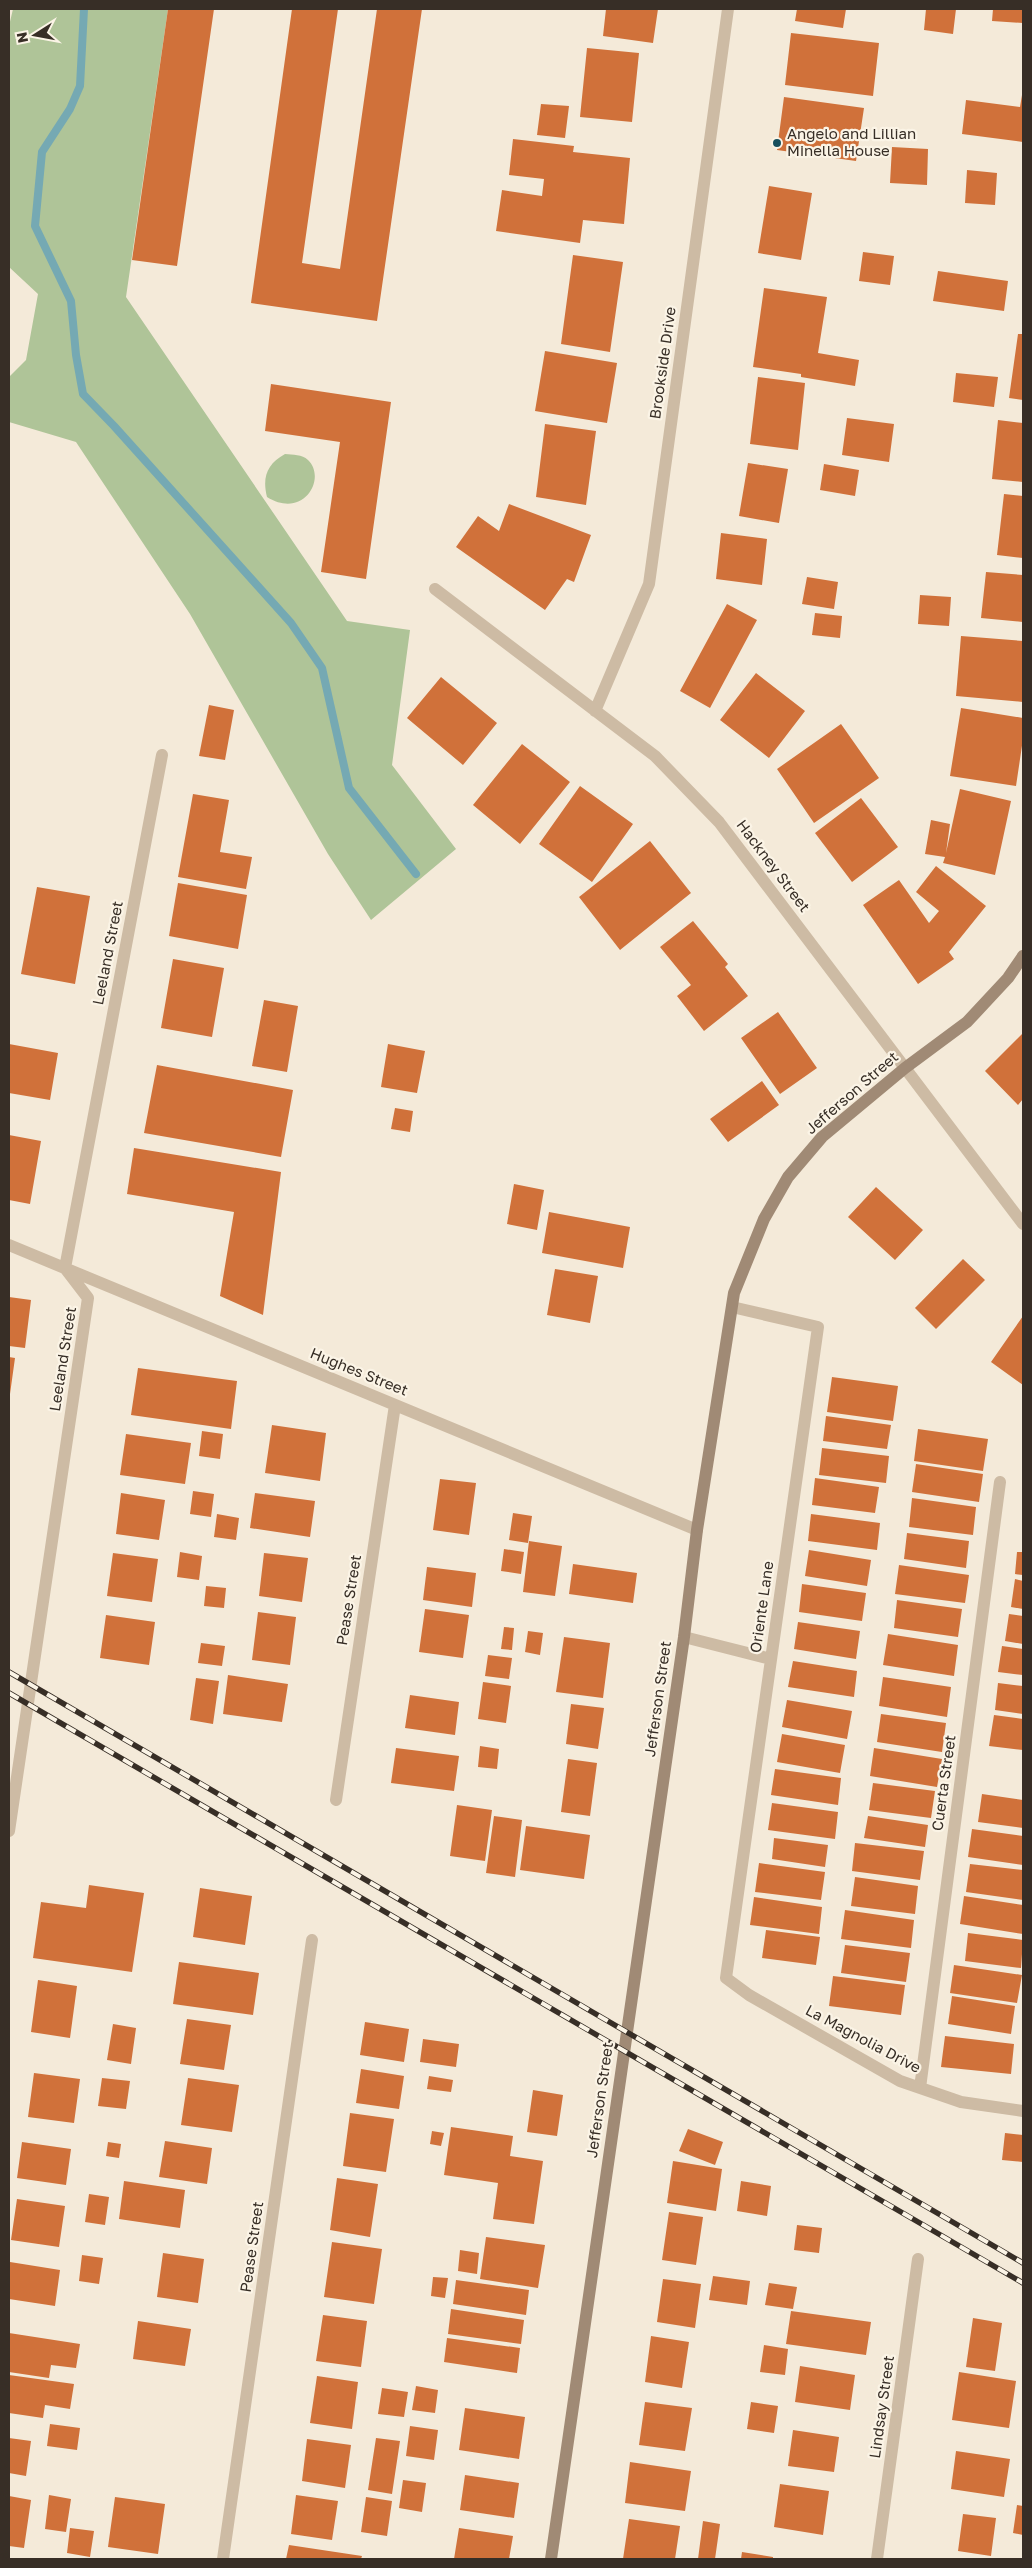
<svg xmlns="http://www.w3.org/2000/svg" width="1032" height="2568" viewBox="0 0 1032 2568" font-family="'Golos Text',sans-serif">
	<rect width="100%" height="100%" fill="#f4ead9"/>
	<path fill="#afc498" d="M13 9H168L126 297 347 621 410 630 392 765 456 849 371 920 328 854 190 614 76 442 9 422V377L26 360 38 294 9 267V26Z
		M285 454C293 455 302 454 308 460 327 478 304 520 267 497 262 477 267 464 285 454Z"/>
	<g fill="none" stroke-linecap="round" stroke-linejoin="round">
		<path stroke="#75a9b3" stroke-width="8" d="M84 9 80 86 70 109 42 152 35 226 71 301 76 355 83 394 114 426 291 623 322 668 349 788 416 874"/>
	</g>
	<path fill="#d0713a" d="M168 9H214L177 266 132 260Z
		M292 9H338L302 263 340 269 377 9H422L377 321 251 303Z
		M606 9H658L653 43 603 36Z
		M797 9H846L843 28 795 21Z
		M926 9H956L953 34 924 30Z
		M993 9H1023V23L992 21Z
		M791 33 879 43 873 96 785 85Z
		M587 48 639 53 632 122 580 117Z
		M1022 95 1023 142 962 134 966 100 1020 107Z
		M784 97 864 108 856 161 777 150Z
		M541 104 569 106 565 138 537 135Z
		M513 139 574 146 573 152 630 158 624 224 583 220 580 243 496 231 502 190 542 196 544 179 509 175Z
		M892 147 928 149 927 185 890 183Z
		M967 170 997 173 995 205 965 203Z
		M769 186 812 193 801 260 758 253Z
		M863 252 894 256 890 285 859 281Z
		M573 255 623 262 610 352 561 344Z
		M938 271 1008 281 1004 311 933 301Z
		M764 288 827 297 818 353 859 360 855 386 801 377V374L753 367Z
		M1018 334H1023V400L1009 398Z
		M545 351 617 363 607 423 535 411Z
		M956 373 998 377 994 407 953 402Z
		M758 377 805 383 798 450 750 444Z
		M271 384 391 402 366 579 321 572 340 442 265 431Z
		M847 418 894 424 889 462 842 455Z
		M998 420 1023 423V482L992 479Z
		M545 424 596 431 586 505 536 497Z
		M748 463 788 469 779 523 739 516Z
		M824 464 859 470 855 496 820 490Z
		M1004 494 1023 496V558L997 555Z
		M509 504 591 535 574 582 567 579 545 610 456 547 478 516 499 531Z
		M721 533 767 539 762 585 716 579Z
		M986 572 1023 575V622L981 618Z
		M807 577 838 582 834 609 802 604Z
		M920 595 951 597 949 626 918 624Z
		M727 604 757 620 710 708 680 691Z
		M815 613 842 616 840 638 812 635Z
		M961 636 1023 641V702L956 696Z
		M756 673 805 711 769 758 720 720Z
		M441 677 497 723 463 765 407 718Z
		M209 705 234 710 225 760 199 756Z
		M961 708 1023 718V739L1016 786 950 776Z
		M841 724 879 778 814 823 777 769Z
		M522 744 570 782 520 844 473 805Z
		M580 786 633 824 592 882 539 844Z
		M960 789 1011 801 995 875 943 863 945 857 925 854 931 820 950 824 946 853Z
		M193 794 229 800 220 852 252 857 246 889 178 877Z
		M861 798 898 847 852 882 815 833Z
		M650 841 691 893 620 950 579 897Z
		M936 866 986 906 949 952 954 959 918 984 863 905 899 880 929 923 939 911 916 892Z
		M178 883 247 895 238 949 169 936Z
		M37 887 90 896 75 984 21 974Z
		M693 921 728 964 725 967 748 996 704 1031 677 996 691 985 660 947Z
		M173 959 224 968 212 1037 161 1028Z
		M264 1000 298 1006 287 1072 252 1066Z
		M778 1012 817 1068 780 1094 741 1038Z
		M1023 1033V1099L1018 1105 985 1071Z
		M9 1044 58 1053 50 1100 9 1093Z
		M388 1044 425 1051 417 1093 381 1087Z
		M157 1065 293 1090 281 1157 144 1133Z
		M762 1081 779 1105 728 1142 710 1119Z
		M395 1108 413 1111 410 1132 391 1129Z
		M9 1135 41 1141 30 1204 9 1200Z
		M134 1148 281 1172 263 1315 220 1296 234 1212 127 1194Z
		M514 1184 544 1190 537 1230 507 1224Z
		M876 1187 923 1230 895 1260 848 1217Z
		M549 1212 630 1227 623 1268 542 1253Z
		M963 1259 985 1280 936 1329 915 1308Z
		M555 1269 598 1276 590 1323 547 1315Z
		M9 1297 31 1300 25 1348 9 1346Z
		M1023 1316V1385L991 1362Z
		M9 1357 15 1358 10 1394H9Z
		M138 1368 237 1381 231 1429 131 1415Z
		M832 1377 898 1386 893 1421 827 1412Z
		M826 1416 891 1425 887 1449 823 1441Z
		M272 1425 326 1433 320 1481 265 1473Z
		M918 1429 988 1439 983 1471 914 1461Z
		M202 1431 223 1434 220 1459 199 1456Z
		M126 1434 191 1443 185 1484 120 1475Z
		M822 1448 889 1456 886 1483 819 1475Z
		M916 1464 983 1474 979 1502 912 1492Z
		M815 1478 879 1487 875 1513 812 1505Z
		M440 1479 476 1483 469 1535 433 1530Z
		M193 1491 214 1494 211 1517 190 1514Z
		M121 1493 165 1500 159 1540 116 1534Z
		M255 1493 315 1501 310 1537 250 1528Z
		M912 1498 976 1507 973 1535 909 1527Z
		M513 1513 532 1516 528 1543 509 1540Z
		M217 1514 239 1518 236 1540 214 1537Z
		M811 1514 880 1523 877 1550 808 1541Z
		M907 1533 969 1541 966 1568 904 1559Z
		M529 1541 562 1546 555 1596 523 1592Z
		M504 1549 524 1552 521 1574 501 1571Z
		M809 1550 871 1560 867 1586 805 1576Z
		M180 1552 202 1556 199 1580 177 1577Z
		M1017 1552H1023V1575L1015 1574Z
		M113 1553 158 1559 152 1602 107 1596Z
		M264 1553 308 1558 302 1602 259 1596Z
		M573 1564 637 1573 633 1603 569 1594Z
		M899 1565 969 1575 965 1603 895 1594Z
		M427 1567 476 1573 472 1607 423 1600Z
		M1015 1579 1023 1581V1609L1011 1607Z
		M802 1584 866 1593 862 1621 799 1612Z
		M206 1586 226 1588 224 1608 204 1606Z
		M897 1600 962 1609 958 1637 894 1628Z
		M425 1609 469 1615 463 1658 419 1652Z
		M258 1612 296 1617 290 1665 252 1660Z
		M1009 1614 1023 1616V1644L1005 1641Z
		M106 1615 155 1622 149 1665 100 1658Z
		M798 1622 860 1631 856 1659 794 1649Z
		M504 1627 514 1628 512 1650 501 1649Z
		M528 1631 543 1633 540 1655 525 1652Z
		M888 1634 958 1645 954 1676 883 1665Z
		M564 1637 610 1643 603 1698 556 1692Z
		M201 1643 225 1646 222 1666 198 1663Z
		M1002 1646 1023 1649V1675L998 1672Z
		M488 1655 512 1658 509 1679 485 1676Z
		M793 1661 857 1671 854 1697 788 1687Z
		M228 1675 288 1684 282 1722 223 1714Z
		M883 1677 951 1687 947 1717 879 1706Z
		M196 1678 219 1681 213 1724 190 1720Z
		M483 1682 511 1686 506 1723 478 1719Z
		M998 1683 1023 1686V1714L995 1710Z
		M410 1695 459 1702 455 1735 405 1728Z
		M787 1700 852 1711 847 1739 782 1727Z
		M571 1704 604 1708 598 1749 566 1744Z
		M881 1714 946 1723 942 1752 877 1742Z
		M994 1715 1023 1719V1750L989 1746Z
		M782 1734 845 1745 840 1773 777 1762Z
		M480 1746 499 1749 497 1769 478 1767Z
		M396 1748 459 1756 454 1791 391 1783Z
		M874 1748 942 1759 937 1787 870 1776Z
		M568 1759 597 1763 590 1816 561 1812Z
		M775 1769 841 1778 838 1805 771 1795Z
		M873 1783 935 1791 931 1818 869 1810Z
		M982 1794 1023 1800V1828L978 1822Z
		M772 1803 838 1812 835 1839 768 1830Z
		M457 1805 492 1810 485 1861 450 1856Z
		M494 1816 522 1820 515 1877 486 1873Z
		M868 1816 928 1825 925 1847 864 1838Z
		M526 1826 590 1835 584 1879 520 1870Z
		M972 1829 1023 1836V1865L968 1857Z
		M774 1838 828 1845 825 1867 772 1859Z
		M855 1843 924 1851 920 1880 852 1871Z
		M759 1863 825 1872 821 1900 755 1892Z
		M970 1864 1023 1870V1900L966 1892Z
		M855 1877 918 1886 915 1914 851 1906Z
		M89 1885 144 1893 132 1972 33 1958 41 1902 86 1908Z
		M200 1888 252 1896 245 1945 193 1937Z
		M964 1896 1023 1905V1934L960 1924Z
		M754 1897 822 1907 819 1934 750 1925Z
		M845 1910 914 1920 911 1948 841 1939Z
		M766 1930 820 1937 816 1965 762 1958Z
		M968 1933 1023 1940 1021 1968 965 1961Z
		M845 1945 910 1953 906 1982 841 1973Z
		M179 1962 259 1973 253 2015 173 2004Z
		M954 1965 1022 1975 1017 2003 950 1993Z
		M833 1976 905 1985 901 2015 829 2006Z
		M38 1980 77 1986 70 2038 31 2032Z
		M952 1996 1015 2006 1011 2034 948 2024Z
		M187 2019 231 2025 224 2070 180 2064Z
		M365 2022 409 2029 404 2062 360 2055Z
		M113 2024 136 2028 131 2064 107 2060Z
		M945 2036 1014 2044 1011 2074 941 2067Z
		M423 2039 459 2044 456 2067 420 2062Z
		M361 2069 404 2076 399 2109 356 2103Z
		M34 2073 80 2079 74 2123 28 2117Z
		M429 2076 453 2080 451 2092 427 2089Z
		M102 2078 130 2081 126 2109 98 2106Z
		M188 2078 239 2085 232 2132 181 2125Z
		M533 2090 563 2095 557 2136 527 2132Z
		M350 2113 394 2119 386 2172 343 2166Z
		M451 2127 513 2136 510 2156 543 2161 534 2224 493 2219 498 2183 444 2175Z
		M688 2129 723 2142 715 2165 679 2151Z
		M432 2131 444 2133 441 2146 430 2144Z
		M1005 2133 1023 2135V2162L1002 2160Z
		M165 2141 212 2148 207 2184 159 2177Z
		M22 2142 71 2149 66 2185 17 2178Z
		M108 2142 121 2144 119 2158 106 2156Z
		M673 2161 722 2169 716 2211 667 2203Z
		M337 2178 378 2184 370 2237 330 2230Z
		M124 2181 185 2190 180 2228 119 2219Z
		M741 2181 771 2186 767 2216 737 2211Z
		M89 2194 109 2197 105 2225 85 2222Z
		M17 2199 65 2206 59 2247 11 2240Z
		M669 2212 703 2217 696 2265 662 2260Z
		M797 2225 822 2228 819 2253 794 2250Z
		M486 2237 545 2245 538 2288 480 2279Z
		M332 2242 382 2249 374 2304 324 2297Z
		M460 2250 479 2253 477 2274 458 2271Z
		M163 2253 204 2259 198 2303 157 2297Z
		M82 2255 103 2258 99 2284 79 2281Z
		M10 2262 60 2270 55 2306 9 2299Z
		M713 2276 750 2281 747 2305 709 2300Z
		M433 2277 448 2278 445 2298 431 2296Z
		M663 2279 701 2284 695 2328 657 2322Z
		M456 2280 529 2290 526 2315 453 2304Z
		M769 2283 797 2287 793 2309 765 2305Z
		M451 2309 524 2320 521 2344 448 2334Z
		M791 2311 871 2322 866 2355 786 2344Z
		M323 2315 367 2321 361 2367 316 2361Z
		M973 2318 1002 2323 995 2371 966 2367Z
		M138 2321 191 2329 185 2366 133 2359Z
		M9 2333 80 2344 76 2368 51 2365 49 2378 9 2372Z
		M651 2336 689 2342 682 2388 645 2382Z
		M447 2338 520 2348 517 2373 444 2362Z
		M764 2345 788 2349 785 2375 760 2372Z
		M800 2366 855 2375 850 2410 795 2402Z
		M959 2372 1016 2381 1009 2428 952 2420Z
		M9 2375 74 2384 70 2409 45 2405 43 2418 9 2413Z
		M317 2376 358 2382 352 2429 310 2423Z
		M416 2386 438 2390 435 2413 412 2410Z
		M382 2388 408 2392 404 2417 378 2414Z
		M645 2402 692 2408 685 2451 639 2445Z
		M751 2402 778 2406 774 2433 747 2429Z
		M465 2408 525 2417 519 2459 459 2450Z
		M50 2424 80 2428 77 2450 47 2446Z
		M410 2426 438 2430 434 2460 406 2456Z
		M793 2430 839 2437 834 2472 788 2466Z
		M9 2438 31 2441 26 2476 9 2473Z
		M376 2438 400 2441 392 2494 368 2490Z
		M307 2439 351 2445 345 2488 302 2481Z
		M956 2451 1010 2459 1004 2497 951 2489Z
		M630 2462 691 2471 685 2511 625 2503Z
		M465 2475 519 2483 514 2518 460 2510Z
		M403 2480 426 2483 422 2512 399 2508Z
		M780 2484 829 2491 823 2535 774 2527Z
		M49 2495 71 2499 66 2532 45 2529Z
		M296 2495 338 2501 332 2540 291 2534Z
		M9 2496 31 2500 24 2548 9 2546Z
		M115 2497 165 2504 158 2554 108 2547Z
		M366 2497 392 2501 387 2536 361 2532Z
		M1017 2505 1023 2506V2535L1013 2533Z
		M963 2514 996 2518 991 2556 958 2551Z
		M629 2519 680 2526 675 2559H623Z
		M703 2521 720 2524 715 2559H698Z
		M70 2528 94 2531 90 2557 67 2553Z
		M459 2528 513 2536 509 2559H454Z
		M289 2545 362 2556 361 2559H286Z
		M742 2552 773 2557V2559H741Z"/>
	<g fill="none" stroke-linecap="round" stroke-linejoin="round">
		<path stroke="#cdbba4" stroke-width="12" d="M435 589 655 756 719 822 1023 1224
			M595 711 649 584 728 9
			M9 1245 697 1530
			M732 1307 818 1327 726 1978 749 1995 900 2081 961 2102 1023 2111
			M684 1637 771 1659
			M336 1800 395 1405
			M9 1831 88 1298 65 1268 162 755
			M920 2088 1000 1482
			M223 2559 312 1940
			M877 2559 918 2259"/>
		<path stroke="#a08a75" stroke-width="12" d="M551 2559 684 1637 697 1530 734 1293 764 1219 788 1177 822 1137 905 1068 967 1022 1008 978 1023 956"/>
		<g stroke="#372e26" stroke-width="5.5">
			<path id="rail" d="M9 1672 1023 2263
				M9 1693 1023 2283"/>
		</g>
		<use href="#rail" stroke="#fbf4e6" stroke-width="4" stroke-dasharray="11" stroke-linecap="butt"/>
	</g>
	<circle fill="#184f5c" stroke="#fbf4e6" stroke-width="2" cx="777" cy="143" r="5"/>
	<g text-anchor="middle" stroke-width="4.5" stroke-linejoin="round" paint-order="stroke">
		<g font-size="15" fill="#372e26" stroke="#fbf4e6" text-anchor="start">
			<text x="787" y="139">Angelo and Lillian<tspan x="787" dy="17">Minella House</tspan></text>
		</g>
		<g font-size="15" fill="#372e26" stroke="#fbf4e6">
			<text transform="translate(663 363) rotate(-82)" y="5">Brookside Drive</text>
			<text transform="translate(773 866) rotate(53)" y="5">Hackney Street</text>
			<text transform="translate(108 953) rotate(-79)" y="5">Leeland Street</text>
			<text transform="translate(852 1093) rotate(-41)" y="5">Jefferson Street</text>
			<text transform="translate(63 1359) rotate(-81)" y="5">Leeland Street</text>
			<text transform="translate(359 1372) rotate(22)" y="5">Hughes Street</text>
			<text transform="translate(349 1600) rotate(-81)" y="5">Pease Street</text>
			<text transform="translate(762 1607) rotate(-82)" y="5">Oriente Lane</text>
			<text transform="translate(658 1699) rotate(-82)" y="5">Jefferson Street</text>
			<text transform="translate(944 1783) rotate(-82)" y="5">Cuerta Street</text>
			<text transform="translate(863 2039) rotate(28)" y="5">La Magnolia Drive</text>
			<text transform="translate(600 2100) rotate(-82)" y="5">Jefferson Street</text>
			<text transform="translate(252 2247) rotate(-82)" y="5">Pease Street</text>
			<text transform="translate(882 2407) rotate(-82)" y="5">Lindsay Street</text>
		</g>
	</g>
	<rect width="1032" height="2568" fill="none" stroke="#372e26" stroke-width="20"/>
	<g transform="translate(35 35) rotate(259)" stroke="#fbf4e6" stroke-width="4" paint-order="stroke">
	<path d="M0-4L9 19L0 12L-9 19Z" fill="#372e26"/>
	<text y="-8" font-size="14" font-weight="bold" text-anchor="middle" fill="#372e26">N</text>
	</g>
</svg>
